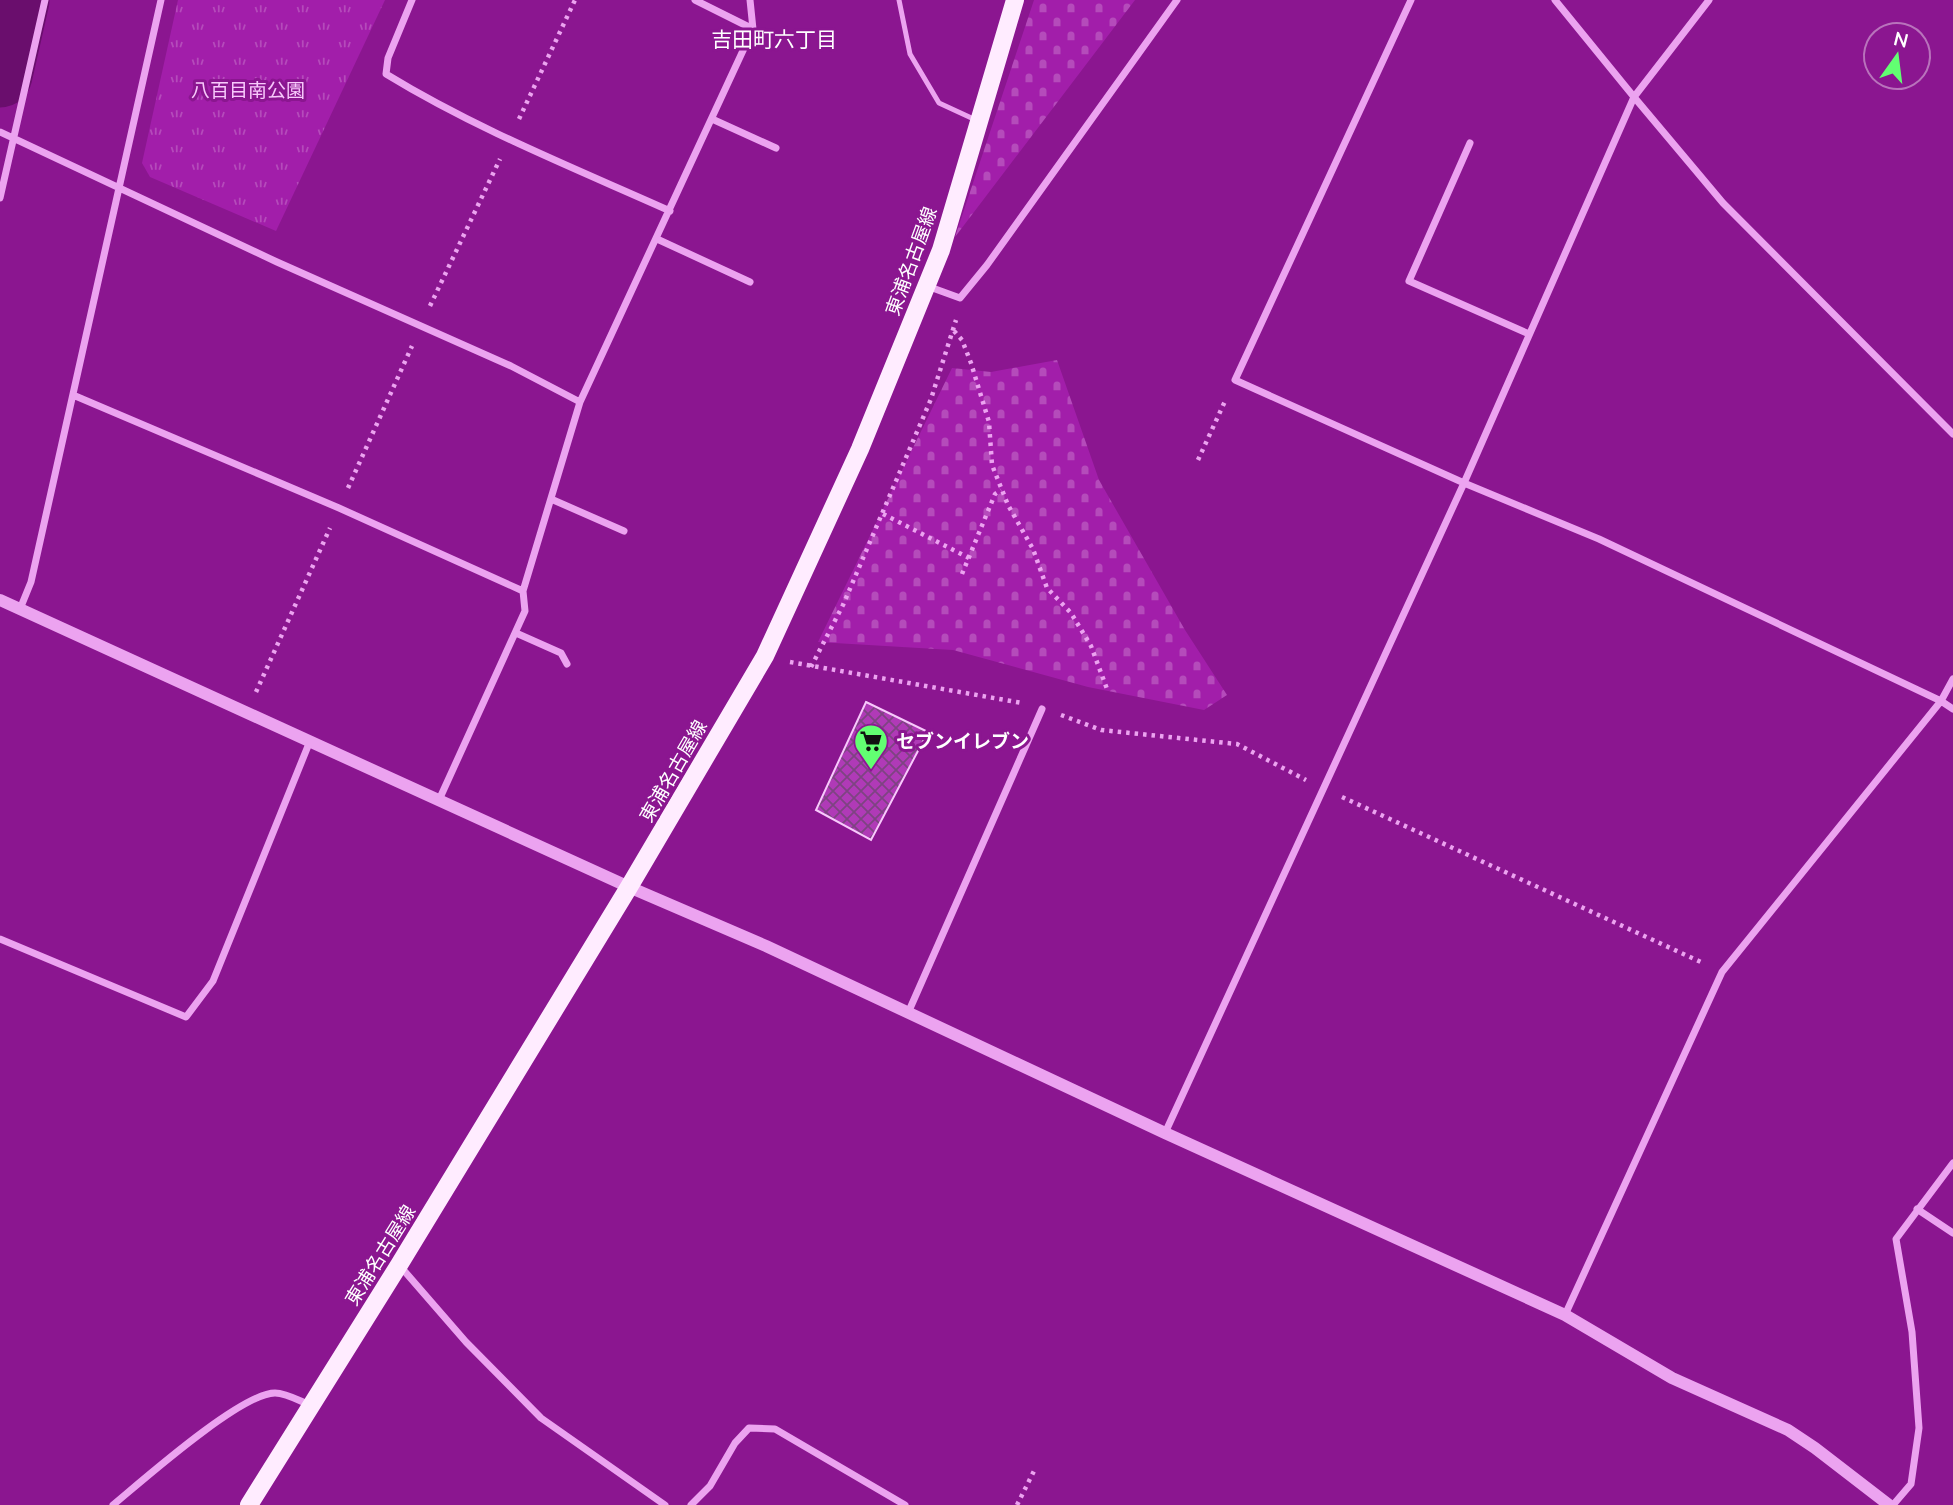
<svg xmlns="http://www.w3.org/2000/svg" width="1953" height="1505" viewBox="0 0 1953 1505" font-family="'Nunito Sans','Noto Sans JP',sans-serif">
	<defs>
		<pattern id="cemetery-stones" width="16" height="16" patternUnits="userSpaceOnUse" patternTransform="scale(1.75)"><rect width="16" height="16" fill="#a21eaa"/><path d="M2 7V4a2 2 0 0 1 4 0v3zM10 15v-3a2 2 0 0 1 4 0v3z" fill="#b54bbb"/></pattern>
		<pattern id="park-tufts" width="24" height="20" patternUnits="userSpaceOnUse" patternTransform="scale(1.75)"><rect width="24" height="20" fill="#a21eaa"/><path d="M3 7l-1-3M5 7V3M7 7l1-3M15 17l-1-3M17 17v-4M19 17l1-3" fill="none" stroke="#b54bbb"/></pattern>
		<pattern id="building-cross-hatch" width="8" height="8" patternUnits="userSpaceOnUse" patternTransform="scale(1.75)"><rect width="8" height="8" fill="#b03ab7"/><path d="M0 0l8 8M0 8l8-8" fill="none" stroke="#7e4382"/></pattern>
	</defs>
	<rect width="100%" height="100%" fill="#8b1690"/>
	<path fill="url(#cemetery-stones)" d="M1034 0H1135L955 237Z
		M1057 360 1099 480 1185 630 1227 695 1204 710 1088 687 953 650 818 642 952 368 991 372Z"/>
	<path fill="url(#park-tufts)" d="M178 0H385L276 231 150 177 142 163Z"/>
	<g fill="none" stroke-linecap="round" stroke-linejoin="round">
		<path stroke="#6a0e6d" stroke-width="65" d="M0 75 17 0"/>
	</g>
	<path fill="url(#building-cross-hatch)" stroke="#f8c9fc" stroke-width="2" d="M866 702 928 732 871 840 816 810Z"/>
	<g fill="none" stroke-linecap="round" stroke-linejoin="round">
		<path stroke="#eca3f0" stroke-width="4.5" stroke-dasharray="3.5 5" stroke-linecap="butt" d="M519 119 575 0
			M430 306 500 159
			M954 331 962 340 971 363 989 422 992 465 1008 505 1033 549 1047 588 1071 613 1091 646 1107 689
			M1198 460 1226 399
			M348 488 412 346
			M883 514 969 558
			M962 574 995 494 1001 490
			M790 662 1022 703
			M811 667 843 605 931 399 956 320
			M256 692 330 528
			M1061 715 1101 730 1237 744 1306 780
			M1342 797 1703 963
			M1017 1505 1035 1469"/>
		<path stroke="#eca3f0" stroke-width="5" d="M899 0 910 54 939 103 978 121"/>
		<path stroke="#eca3f0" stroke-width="7" d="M412 0 388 58 386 74C476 129 574 168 670 211
			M695 0 753 29
			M1411 0 1235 380 1464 483 1599 539 1941 701 1953 709
			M1555 0 1634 97 1723 203 1953 434
			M712 119 776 148
			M0 132 277 262 511 366 580 402
			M1470 143 1409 281 1529 334
			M0 198 45 0
			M657 239 750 282
			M927 286 960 298 987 265 1177 0
			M73 395 339 508 523 591
			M551 499 624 531
			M20 609 31 582 161 0
			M516 633 561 653 567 664
			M439 800 525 611 523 591 580 402 753 29 750 0
			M0 939 186 1017 213 981 310 741
			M908 1013 1042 709
			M1165 1133 1464 483 1634 97 1709 0
			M1917 1209 1953 1233
			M400 1266 466 1342 541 1418 665 1505
			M1565 1315 1722 972 1941 701 1953 679
			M113 1505C142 1481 241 1393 275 1393 286 1393 300 1401 310 1405
			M691 1505 710 1486 735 1443 749 1428 775 1429 905 1505
			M1893 1505 1911 1484 1919 1428 1912 1332 1896 1239 1953 1163"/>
		<path stroke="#eca3f0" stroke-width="12" d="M0 600 629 887 766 946 1165 1133 1565 1315 1672 1378 1788 1430 1815 1448 1889 1505"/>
		<path stroke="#ffecff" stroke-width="18" d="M249 1505 399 1265 629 887 765 656 860 449 941 250 1015 0"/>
	</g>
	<defs>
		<g id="supermarket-pin" transform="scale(1.75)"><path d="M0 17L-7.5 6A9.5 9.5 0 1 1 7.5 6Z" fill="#62ff72" stroke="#8b1690"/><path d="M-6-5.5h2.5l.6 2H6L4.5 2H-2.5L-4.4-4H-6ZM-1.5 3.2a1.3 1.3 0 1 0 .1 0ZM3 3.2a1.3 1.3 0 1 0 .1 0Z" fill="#111"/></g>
	</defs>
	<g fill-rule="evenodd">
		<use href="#supermarket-pin" x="871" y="741"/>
	</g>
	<g text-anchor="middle" stroke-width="6" stroke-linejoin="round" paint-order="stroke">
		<g font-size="19" fill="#f8c9fc" stroke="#8b1690">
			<text x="248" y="97">八百目南公園</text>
		</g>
		<g font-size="19" fill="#fff" stroke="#8b1690">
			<text transform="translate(911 261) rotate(-70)" y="7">東浦名古屋線</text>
			<text transform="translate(673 771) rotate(-60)" y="7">東浦名古屋線</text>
			<text transform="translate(380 1255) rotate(-58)" y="7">東浦名古屋線</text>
		</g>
		<g font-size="19" font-weight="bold" fill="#fff" stroke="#8b1690" text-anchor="start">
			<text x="896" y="748">セブンイレブン</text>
		</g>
		<g font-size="21" fill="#fff" stroke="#8b1690">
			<text x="774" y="47">吉田町六丁目</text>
		</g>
	</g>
	<g transform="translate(1897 56) rotate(14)"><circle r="33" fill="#8b1690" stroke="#b973bc" stroke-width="2"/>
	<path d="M0-5L12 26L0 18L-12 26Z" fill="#62ff72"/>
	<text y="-10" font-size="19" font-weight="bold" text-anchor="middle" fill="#ffffff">N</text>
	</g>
</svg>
